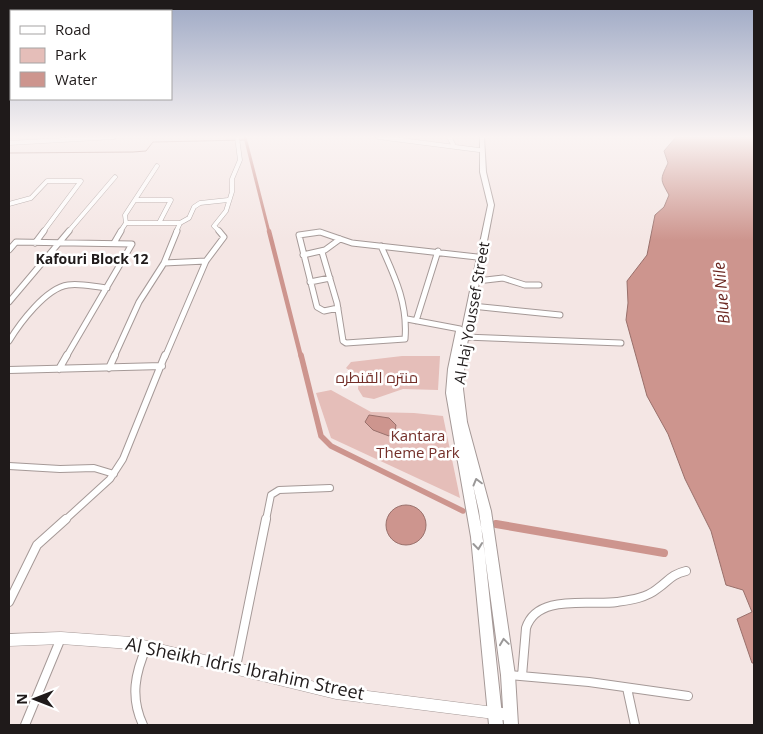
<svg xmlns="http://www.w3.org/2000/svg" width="763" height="734" viewBox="0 0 763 734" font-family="'Open Sans',Cairo,sans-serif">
	<rect width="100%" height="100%" fill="#f4e6e4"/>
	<path fill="#e5beb9" d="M402 356H440L438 390 403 389 374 399 363 397 358 389 359 377 346 368 351 362Z
		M331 390 371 412 414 413 443 416 460 498 331 438 316 393Z"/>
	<path fill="#cd958e" stroke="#99706b" d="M676 137H754V663H752L737 619 752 612 743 590 726 585 711 531 685 479 668 434 647 396 626 320 628 303 627 281 647 255 655 215 664 207 669 195C660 179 660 180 668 163L664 151Z
		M369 415 389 418 396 425 395 431 389 436 373 430 365 422Z
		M386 525a20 20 0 1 1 40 0a20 20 0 1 1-40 0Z"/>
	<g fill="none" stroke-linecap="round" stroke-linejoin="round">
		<path stroke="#99706b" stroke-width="1" d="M9 153 133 152 146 151 153 142 246 140"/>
		<path stroke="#cd958e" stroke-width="3" d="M245 137 269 232"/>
		<path stroke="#cd958e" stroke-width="4.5" d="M269 231 301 357"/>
		<path stroke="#cd958e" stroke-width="5.5" d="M301 355 321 436 331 446 463 511"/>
		<path stroke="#cd958e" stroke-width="8" d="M496 524 664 553"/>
		<g stroke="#a59997" stroke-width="5">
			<path id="minor-far3" d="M378 137 479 150
				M449 137 454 146
				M9 143 114 137
				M136 200H171L159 223
				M9 204 31 198 47 181H81L43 232
				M126 223H180L189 218 194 207 200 203 228 200
				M68 232 115 177
				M120 232 126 223 125 215 157 166
				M176 232 180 223
				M220 232 214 226 226 211 232 192V179L240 160 237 137
				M317 232H321"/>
		</g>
		<g stroke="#a59997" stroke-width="7">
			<path id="minor-far2" d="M35 243 44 231
				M114 243 121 231
				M9 250 16 242 132 244 66 357
				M322 252 337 303 343 341 346 343 405 339C408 304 395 277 381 246
				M303 255 325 250 340 239
				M164 263 177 231
				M477 281 503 278 525 285H539
				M310 282 330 278
				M9 302 69 231
				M472 306 560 315
				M338 308 324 311 317 307 299 235 320 232 352 243 477 257
				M407 319 460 329
				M416 321 438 251
				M465 337 621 343
				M9 341C20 323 46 288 68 285 81 283 94 287 107 288
				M114 357 139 302 164 263 206 261
				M165 357 206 261 224 237 219 231"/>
		</g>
		<g stroke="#a59997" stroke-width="8">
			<path id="minor-far1" d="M109 368 115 355
				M59 369 67 355
				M9 370 162 366
				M9 466 60 469 94 468 114 474
				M65 520 110 479 123 459 165 355
				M266 520 271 495 279 490 330 488"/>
		</g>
		<g stroke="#a59997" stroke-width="10">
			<path id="minor" d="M9 602 37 545 66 519
				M236 667 266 519
				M509 675 589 682 688 696
				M522 676 526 628C537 593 589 606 617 602 630 600 646 598 657 589 670 580 670 575 686 571
				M627 688 635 725
				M25 725 61 638
				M143 725C130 697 135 673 147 646"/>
		</g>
		<g stroke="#a59997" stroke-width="1">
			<path id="tertiary" d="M61 632 131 637 336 687 510 709 514 711 516 715 514 719 510 721 336 699 131 649 61 644 9 646V634Z"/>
		</g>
		<g stroke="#a59997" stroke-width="2">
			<path id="secondary" d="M480 137H484L486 172 494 205 465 355 463 389 467 422 491 511 515 675 518 725H504L501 675 479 511 473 485 483 537 503 725H489L471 537 446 393 448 369 456 331 457 329H462L488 205 480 172Z"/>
		</g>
		<use href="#minor-far3" stroke="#fff" stroke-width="4"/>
		<use href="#minor-far2" stroke="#fff" stroke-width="5"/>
		<use href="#minor-far1" stroke="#fff" stroke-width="6"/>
		<use href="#minor" stroke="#fff" stroke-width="8"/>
		<use href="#tertiary" fill="#fff" fill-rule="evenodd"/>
		<use href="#secondary" fill="#fff" fill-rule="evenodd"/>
	</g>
	<defs><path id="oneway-chevron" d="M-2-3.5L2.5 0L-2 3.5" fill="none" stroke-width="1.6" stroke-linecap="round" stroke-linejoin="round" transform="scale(1.25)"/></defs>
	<g stroke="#9a9898">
		<use href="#oneway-chevron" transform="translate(477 482) rotate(-105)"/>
		<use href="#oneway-chevron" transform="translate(478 546) rotate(84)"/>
		<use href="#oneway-chevron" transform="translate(504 642) rotate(-98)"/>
	</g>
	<linearGradient id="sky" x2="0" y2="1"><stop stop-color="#9da8c4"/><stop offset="0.57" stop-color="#faf4f3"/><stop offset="1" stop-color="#faf4f3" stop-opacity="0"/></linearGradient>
	<rect width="763" height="240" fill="url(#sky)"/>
	<g text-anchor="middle" stroke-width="5" stroke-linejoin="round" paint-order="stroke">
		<g font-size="14" font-weight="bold" fill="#1f1a1a" stroke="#fff">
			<text x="92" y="264">Kafouri Block 12</text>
		</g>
		<g font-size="15" fill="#1f1a1a" stroke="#fff">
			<text transform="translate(472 313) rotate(-80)" y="5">Al Haj Youssef Street</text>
		</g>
		<g font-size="15" fill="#732f29" stroke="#fff">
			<text x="377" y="383">منتره القنطره</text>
			<text x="418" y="441">Kantara<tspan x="418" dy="17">Theme Park</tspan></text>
		</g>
		<g font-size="16" font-style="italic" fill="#6b2721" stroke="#fff">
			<text transform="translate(721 293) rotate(-95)" y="6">Blue Nile</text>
		</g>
		<g font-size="18" fill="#1f1a1a" stroke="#fff">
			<text transform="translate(245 669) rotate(12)" y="6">Al Sheikh Idris Ibrahim Street</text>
		</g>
	</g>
	<rect width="763" height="734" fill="none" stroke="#1f1a1a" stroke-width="20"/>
	<rect x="10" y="10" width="162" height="90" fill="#ffffff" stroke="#a5a3a3"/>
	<rect x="20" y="26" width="25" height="8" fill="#ffffff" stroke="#a5a3a3"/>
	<text x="55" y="35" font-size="15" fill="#1f1a1a">Road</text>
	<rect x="20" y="48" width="25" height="15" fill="#e5beb9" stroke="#a5a3a3"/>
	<text x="55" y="60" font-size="15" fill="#1f1a1a">Park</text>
	<rect x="20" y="72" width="25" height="15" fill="#cd958e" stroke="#a5a3a3"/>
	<text x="55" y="85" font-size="15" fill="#1f1a1a">Water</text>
	<g transform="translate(35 699) rotate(270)" stroke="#ffffff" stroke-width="4" paint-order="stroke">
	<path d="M0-4L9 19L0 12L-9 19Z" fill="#1f1a1a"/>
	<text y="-8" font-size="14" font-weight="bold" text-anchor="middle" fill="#1f1a1a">N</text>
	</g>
</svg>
